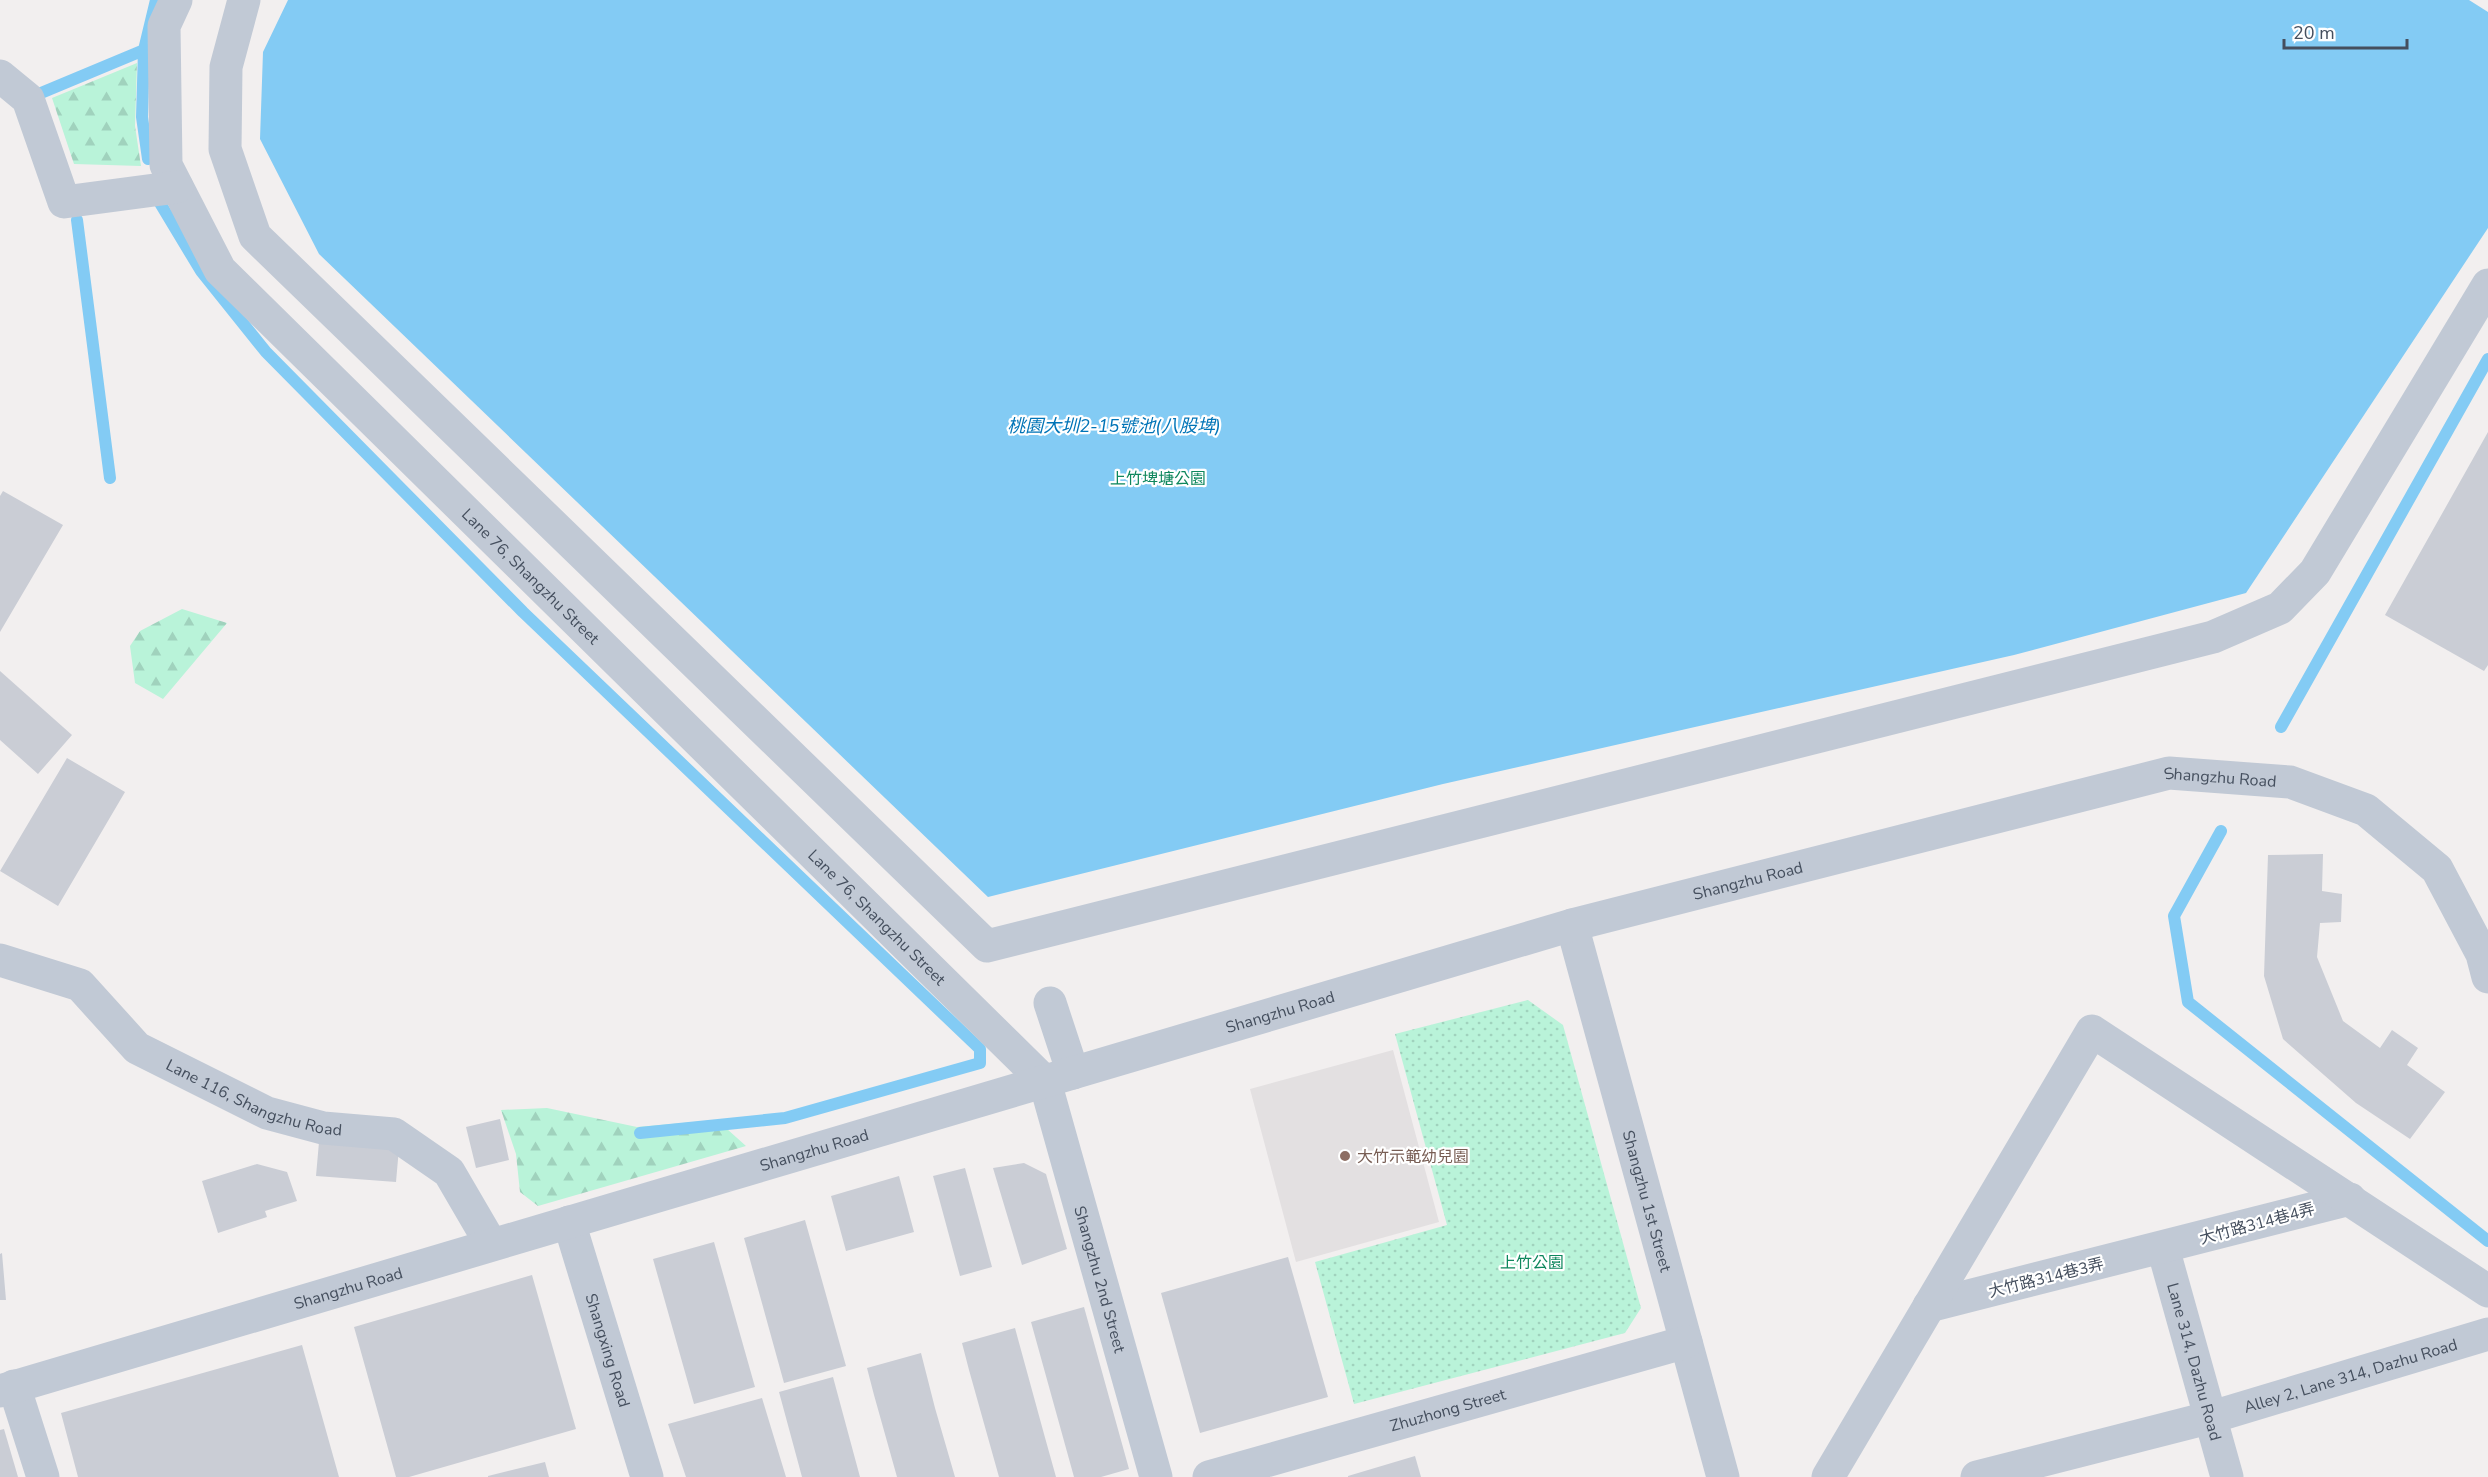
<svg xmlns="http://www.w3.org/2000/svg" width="2488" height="1477" viewBox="0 0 2488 1477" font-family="'Nunito Sans','Noto Sans TC',sans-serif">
	<defs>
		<pattern id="forest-firs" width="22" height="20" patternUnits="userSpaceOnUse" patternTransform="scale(1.5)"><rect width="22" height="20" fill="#b9f3d9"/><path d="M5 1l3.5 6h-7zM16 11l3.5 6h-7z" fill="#a0d2bd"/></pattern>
		<pattern id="park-dots" width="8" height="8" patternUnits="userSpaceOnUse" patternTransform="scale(1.5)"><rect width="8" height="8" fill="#b9f3d9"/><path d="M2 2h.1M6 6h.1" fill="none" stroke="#a0d2bd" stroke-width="1.8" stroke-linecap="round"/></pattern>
	</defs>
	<rect width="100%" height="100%" fill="#f2efef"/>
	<path fill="#e3e0e1" d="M1393 1050 1439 1222 1296 1262 1250 1089Z"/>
	<path fill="url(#forest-firs)" d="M137 63 135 126 141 166 74 164 52 98Z
		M182 609 227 623 163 699 135 683 130 646 140 631Z
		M547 1108 637 1127 717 1120 746 1146 538 1206 520 1192 516 1154 501 1110Z"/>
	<path fill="url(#park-dots)" d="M1528 1000 1563 1025 1641 1308 1625 1333 1354 1404 1315 1262 1447 1225 1395 1034Z"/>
	<path fill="#83cbf4" d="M288 0H2469L2488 12V228L2246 593 2014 655 1443 784 988 897 319 254 260 139 263 52Z"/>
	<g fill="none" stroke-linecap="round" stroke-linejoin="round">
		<path stroke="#83cbf4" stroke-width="12" d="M144 50 156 0
			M41 93 144 50 142 117 148 159
			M160 203 201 271 266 352 523 612 980 1049V1063L785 1118 640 1133
			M77 220 110 478
			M2281 727 2488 359
			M2221 831 2174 916 2188 1002 2488 1241"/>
	</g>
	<path fill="#cacdd5" d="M2488 432V665L2484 671 2385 615Z
		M3 491 63 525 0 632V496Z
		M0 671 72 735 38 774 0 740Z
		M67 758 125 792 58 906 0 871Z
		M2323 854 2322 891 2342 894 2341 922 2320 923 2317 957 2343 1021 2380 1048 2392 1030 2418 1048 2407 1065 2445 1092 2410 1139 2356 1103 2283 1039 2264 976 2268 855Z
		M500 1119 509 1160 476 1168 466 1127Z
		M319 1142 399 1148 396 1182 316 1176Z
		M1024 1163 1046 1174 1067 1249 1022 1265 993 1168Z
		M257 1164 287 1172 297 1201 265 1211 267 1217 218 1233 202 1181Z
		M965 1168 992 1267 960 1276 933 1176Z
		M899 1176 914 1232 846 1251 831 1196Z
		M805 1220 846 1366 784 1383 744 1238Z
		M714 1242 755 1387 694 1404 653 1259Z
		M2 1253 6 1300H0V1254Z
		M1288 1257 1328 1397 1200 1433 1161 1293Z
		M532 1275 576 1429 409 1477H396L354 1327Z
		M1084 1307 1129 1469 1101 1477H1074L1031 1322Z
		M1015 1328 1044 1434 1056 1477H999L969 1370 962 1343Z
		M302 1345 339 1477H78L61 1413Z
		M921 1353 935 1408 955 1477H897L874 1395 867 1368Z
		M833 1377 860 1477H802L779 1392Z
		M762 1398 786 1477H686L668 1424Z
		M4 1429 18 1477H0V1430Z
		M1415 1456 1421 1477H1348V1476Z
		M545 1462 549 1477H488V1476Z"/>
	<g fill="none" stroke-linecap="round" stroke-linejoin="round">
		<g stroke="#c1c9d5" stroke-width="33">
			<path id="s1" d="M176 0 164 26 166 165 220 270 1045 1082 1156 1477"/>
			<path d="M244 0 226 67 225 149 255 236 987 946 2213 637 2280 608 2315 572 2488 285"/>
			<path d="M0 76 28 99 64 202 177 187"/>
			<path id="s2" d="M1572 925 1723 1477"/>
			<path id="s3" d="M0 960 80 985 137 1048 267 1113 323 1128 394 1134 449 1172 491 1244"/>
			<path d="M1050 1003 1073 1073"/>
			<path id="s4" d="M569 1222 647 1477"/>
			<path id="s5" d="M2163 1248 2227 1477"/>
			<path d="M1929 1306 2350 1199"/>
			<path d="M14 1386 43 1477"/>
			<path id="s6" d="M0 1391 1572 925 2169 773 2290 782 2366 810 2437 869 2482 954 2488 977"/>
			<path id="s7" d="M1209 1477 1686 1342"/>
			<path d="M1828 1477 2092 1031 2488 1291"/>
			<path id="s8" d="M1977 1477 2212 1417 2488 1334"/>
		</g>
	</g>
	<circle fill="#8d6e63" stroke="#fff" stroke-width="2" cx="1345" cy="1156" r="6"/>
	<g text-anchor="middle" stroke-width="4.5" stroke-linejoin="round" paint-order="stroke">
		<g font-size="16" fill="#0e875d" stroke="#fff">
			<text x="1158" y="484">上竹埤塘公園</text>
			<text x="1532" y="1268">上竹公園</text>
		</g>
		<g font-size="16" fill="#454f5e" stroke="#fff">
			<text dy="6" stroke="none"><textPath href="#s1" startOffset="722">Lane 76, Shangzhu Street</textPath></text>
			<text dy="6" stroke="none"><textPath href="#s6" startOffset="2307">Shangzhu Road</textPath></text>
			<text dy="6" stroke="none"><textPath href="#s6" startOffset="1821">Shangzhu Road</textPath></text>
			<text dy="6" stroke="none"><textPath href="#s1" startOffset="1208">Lane 76, Shangzhu Street</textPath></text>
			<text dy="6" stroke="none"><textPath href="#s6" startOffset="1335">Shangzhu Road</textPath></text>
			<text dy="6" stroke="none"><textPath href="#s3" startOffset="297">Lane 116, Shangzhu Road</textPath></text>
			<text dy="6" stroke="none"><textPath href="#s6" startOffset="849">Shangzhu Road</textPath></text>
			<text dy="6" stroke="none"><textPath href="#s2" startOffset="286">Shangzhu 1st Street</textPath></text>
			<text transform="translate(2257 1223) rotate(-15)" y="6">大竹路314巷4弄</text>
			<text transform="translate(2046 1277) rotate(-14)" y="6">大竹路314巷3弄</text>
			<text dy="6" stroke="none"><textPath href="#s1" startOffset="1648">Shangzhu 2nd Street</textPath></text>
			<text dy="6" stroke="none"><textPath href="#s6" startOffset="363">Shangzhu Road</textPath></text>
			<text dy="6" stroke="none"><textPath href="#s4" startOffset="134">Shangxing Road</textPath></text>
			<text dy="6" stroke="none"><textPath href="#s5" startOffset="118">Lane 314, Dazhu Road</textPath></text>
			<text dy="6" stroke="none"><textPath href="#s8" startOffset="387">Alley 2, Lane 314, Dazhu Road</textPath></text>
			<text dy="6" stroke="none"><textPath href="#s7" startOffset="248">Zhuzhong Street</textPath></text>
		</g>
		<g font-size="16" fill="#785e54" stroke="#fff" text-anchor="start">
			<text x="1357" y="1162">大竹示範幼兒園</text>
		</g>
		<g font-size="18" font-style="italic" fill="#0074b7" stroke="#fff">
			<text x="1114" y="432">桃園大圳2-15號池(八股埤)</text>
		</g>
	</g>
	<path d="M2284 39v9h123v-9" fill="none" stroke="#454f5e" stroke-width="3"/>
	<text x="2293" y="39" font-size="18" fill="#454f5e" stroke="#ffffff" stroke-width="4.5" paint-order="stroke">20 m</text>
</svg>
